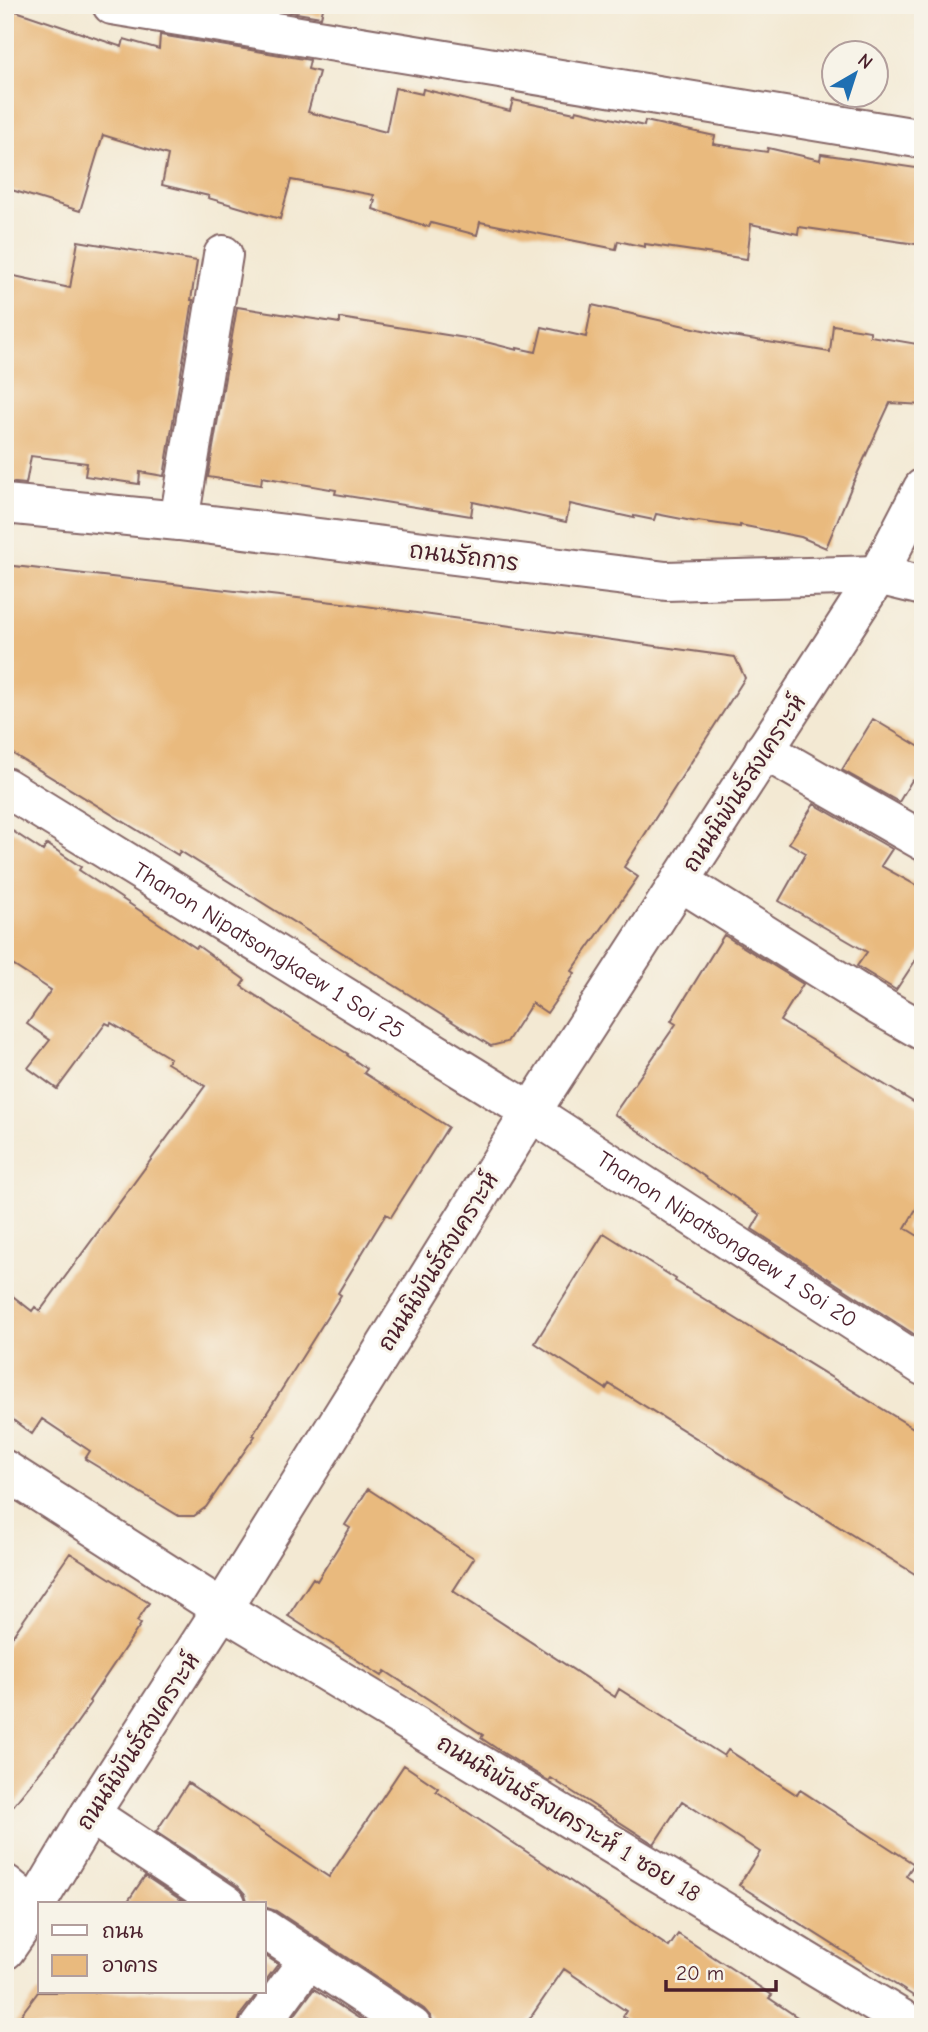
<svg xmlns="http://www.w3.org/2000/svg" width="928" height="2032" viewBox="0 0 928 2032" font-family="'Comic Neue','Playpen Sans Thai',sans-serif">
	<rect width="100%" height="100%" fill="#f7f3e8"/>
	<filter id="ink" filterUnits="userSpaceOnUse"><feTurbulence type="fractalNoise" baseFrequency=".0143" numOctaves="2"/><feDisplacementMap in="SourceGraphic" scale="14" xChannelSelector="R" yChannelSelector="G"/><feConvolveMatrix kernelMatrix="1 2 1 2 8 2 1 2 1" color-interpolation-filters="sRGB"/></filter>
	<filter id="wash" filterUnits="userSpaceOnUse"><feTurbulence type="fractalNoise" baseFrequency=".00686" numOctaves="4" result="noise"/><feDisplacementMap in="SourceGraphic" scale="28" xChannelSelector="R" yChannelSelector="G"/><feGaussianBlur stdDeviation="1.57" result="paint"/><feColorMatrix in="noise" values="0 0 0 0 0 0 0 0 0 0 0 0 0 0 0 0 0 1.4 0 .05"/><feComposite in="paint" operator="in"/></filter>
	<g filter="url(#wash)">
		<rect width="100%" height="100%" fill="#f3e9d3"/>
		<g id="blocks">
			<path fill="#e9ba7e" d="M248 5H324L321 17Z
				M13 10 122 47 124 39 159 49 160 35 310 60 308 69 319 72 308 112 386 132 395 88 422 94 423 89 510 111 513 100 575 113 576 110 644 126 645 121 715 136 713 144 767 152 768 148 820 160 821 154 923 169V245L799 227 798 234 751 224 747 259 645 244V247L618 241 616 249 480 222 477 235 431 223 429 227 373 209 375 200H373L374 195 291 180 280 219 208 198 209 196 162 185 168 155 103 135 80 211 5 188V31Z
				M78 241 197 261 191 300H193L164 476 140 472 139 484 85 476 87 463 31 456 26 484 5 482V274L70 288Z
				M592 305 725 335 830 352 833 325 870 331V336L923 345V405L890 403 853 483 826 548 801 537 740 525V527L698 521 697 522 656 514 654 520 634 516V518L570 504 566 522 473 502 471 516 335 494 336 490 262 477 261 485 208 477 237 307 340 323V318L478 340 517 350V348L536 352 542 327 586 337Z
				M5 565 351 604 735 657 745 678 624 867 638 877 572 971 575 973 547 1013 532 1003 507 1042 491 1046 180 851 178 855 5 749Z
				M873 719 923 749V786L912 780 899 802 842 770Z
				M814 804 892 849 881 866 923 889V949L896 990 857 966 867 952 779 901 806 853 789 843Z
				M5 826 43 851 47 844 81 867 79 870 196 948 198 946 245 980 241 986 297 1023 348 1054 347 1055 367 1069 364 1073 448 1127 391 1217 386 1214 338 1293 341 1295 253 1435 255 1436 206 1507 194 1516H179L85 1459 90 1451 42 1419 32 1434 5 1414V1290L32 1311 35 1307 40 1311 205 1086 167 1063 170 1058 111 1023 110 1025 106 1023 57 1089 28 1068 50 1040 27 1024 51 990 5 960Z
				M724 935 803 984 780 1021 923 1108V1197L905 1228 923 1239V1340L752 1229 760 1215 614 1114 676 1024 671 1021Z
				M604 1233 676 1279 675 1281 923 1434V1579L609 1384 606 1389 535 1343Z
				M368 1489 474 1558 453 1591 615 1697 619 1689 724 1756 728 1750 797 1795 800 1790 914 1864 906 1876 923 1888V2002L739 1885 760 1852 682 1801 654 1844 551 1778 549 1781 505 1754 481 1738 483 1735 385 1671 382 1676 288 1616 313 1578 317 1581 350 1528 345 1525Z
				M70 1553 149 1603 137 1621 141 1624 89 1701 91 1703 57 1751 5 1816V1647Z
				M404 1765 438 1788 436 1791 669 1947 678 1934 772 1995 769 1998 812 2027H639L623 2016 626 2011 564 1969 524 2027H434L431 2017 424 2009 276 1911 264 1907V1904H248L245 1894 238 1886 156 1832 188 1783 329 1877Z
				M145 1876 187 1904H126Z
				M264 1955 278 1964 264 1983Z
				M314 1989 372 2027H286Z
				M38 1992H258L241 2014 237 2027H12Z"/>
		</g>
	</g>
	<g filter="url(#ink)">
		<use href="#blocks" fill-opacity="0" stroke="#856666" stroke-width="2"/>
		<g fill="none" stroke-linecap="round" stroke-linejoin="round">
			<g stroke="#856666" stroke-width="42">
				<g id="minor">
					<path d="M112 5 923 139"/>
					<path d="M5 504 179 521 666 581 878 575 923 586"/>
					<path d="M179 521 223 255"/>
					<path d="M764 750 923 841"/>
					<path id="s1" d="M5 787 531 1112 923 1366"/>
					<path d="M681 882 879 1006 923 1031"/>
					<path d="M5 1470 222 1609 915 2027"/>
					<path d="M90 1814 226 1904"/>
					<path d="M5 1884 34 1908"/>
					<path d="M264 1929 412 2027"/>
					<path d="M259 2027 309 1959"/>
				</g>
			</g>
			<g stroke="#856666" stroke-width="42">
				<path id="major" d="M5 1950 34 1908 90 1814 222 1609 531 1112 878 575 923 488"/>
			</g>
			<use href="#minor" stroke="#fff" stroke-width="38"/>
			<use href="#major" stroke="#fff" stroke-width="38"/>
		</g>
	</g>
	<g text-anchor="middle" stroke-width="6" stroke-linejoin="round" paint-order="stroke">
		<g font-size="23" fill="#4a1f2b" stroke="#f7f3e8">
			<text transform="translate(464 556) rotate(7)" y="8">ถนนรัถการ</text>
			<text transform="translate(744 783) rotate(-57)" y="8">ถนนนิพันธ์สงเคราะห์</text>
			<text dy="8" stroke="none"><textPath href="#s1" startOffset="310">Thanon Nipatsongkaew 1 Soi 25</textPath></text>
			<text dy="8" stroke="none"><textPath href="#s1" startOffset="852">Thanon Nipatsongaew 1 Soi 20</textPath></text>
			<text transform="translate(438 1261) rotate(-58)" y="8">ถนนนิพันธ์สงเคราะห์</text>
			<text transform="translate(138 1741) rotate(-57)" y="8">ถนนนิพันธ์สงเคราะห์</text>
			<text transform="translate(569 1818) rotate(31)" y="8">ถนนนิพันธ์สงเคราะห์ 1 ซอย 18</text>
		</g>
	</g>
	<rect width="928" height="2032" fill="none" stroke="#f7f3e8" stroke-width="28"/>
	<rect x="38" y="1902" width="228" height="91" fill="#f7f3e8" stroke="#b29e9c" stroke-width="2"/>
	<rect x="52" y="1925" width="35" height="10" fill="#ffffff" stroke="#b29e9c" stroke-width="2"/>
	<text x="102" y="1938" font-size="21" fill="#4a1f2b">ถนน</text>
	<rect x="52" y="1955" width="35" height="21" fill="#e9ba7e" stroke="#b29e9c" stroke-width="2"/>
	<text x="102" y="1972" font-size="21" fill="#4a1f2b">อาคาร</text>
	<g transform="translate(855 74) rotate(39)"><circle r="33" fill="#f7f3e8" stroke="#b29e9c" stroke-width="2"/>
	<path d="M0-5L12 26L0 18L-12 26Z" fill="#1f6fb2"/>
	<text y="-10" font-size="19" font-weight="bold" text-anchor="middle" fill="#4a1f2b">N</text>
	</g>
	<path d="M666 1980v10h110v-10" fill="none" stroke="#4a1f2b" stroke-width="3.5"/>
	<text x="676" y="1980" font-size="21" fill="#4a1f2b" stroke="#f7f3e8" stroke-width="5" paint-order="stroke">20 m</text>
</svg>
